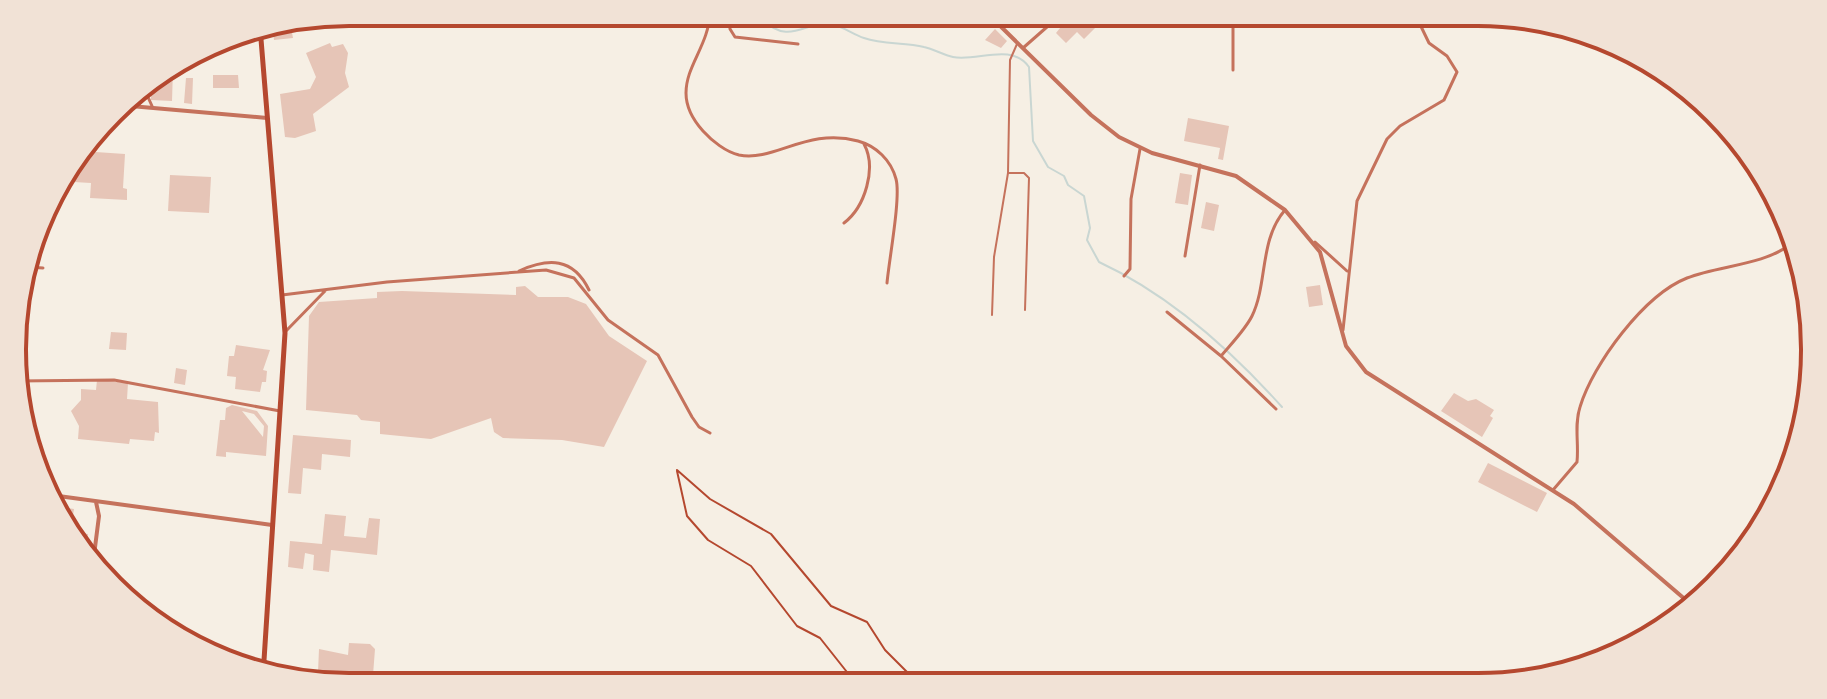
<svg xmlns="http://www.w3.org/2000/svg" width="1827" height="699" viewBox="0 0 1827 699" font-family="'Space Grotesk',sans-serif">
	<rect width="100%" height="100%" fill="#f6efe4"/>
	<g fill="none" stroke-linecap="round" stroke-linejoin="round">
		<path stroke="#c9d6d2" stroke-width="2" d="M762 12V19C790 47 806 20 830 24 843 26 852 34 864 38 883 45 905 42 924 47 934 49 943 55 953 57 977 62 1011 42 1029 67L1033 141 1048 167 1064 176 1068 185 1084 196 1090 228 1087 240 1099 262C1170 295 1230 349 1282 407"/>
	</g>
	<path fill="#e6c5b7" fill-rule="evenodd" d="M1073 12H1096L1091 17 1099 24 1084 39 1077 32 1066 43 1056 33Z
		M290 22 293 38 274 40 272 25Z
		M995 29 1007 41 1001 48 985 40Z
		M330 43 332 47 343 44 348 53 345 73 349 87 313 114 316 131 295 138 285 137 280 94 310 89 316 77 306 53Z
		M173 69 172 101 151 100V82Z
		M213 75H238L239 88H213Z
		M186 78H193L192 104 184 103Z
		M1188 118 1229 126 1223 160 1218 159 1220 148 1184 141Z
		M81 151 125 154 123 188 127 189V200L90 198 91 183 57 181Z
		M1180 173 1192 175 1188 205 1175 203Z
		M170 175 211 177 209 213 168 211Z
		M1206 202 1219 205 1214 231 1201 228Z
		M1320 285 1323 305 1309 307 1306 287Z
		M525 286 538 297H568L586 304 609 336 647 361 604 447 562 440 503 438 494 432 491 418 431 439 380 434V422L361 420 357 415 306 410 309 316 319 302 377 298V292L402 291 516 295V287Z
		M111 332 127 333 126 350 109 349Z
		M236 345 270 350 263 370 267 371 266 382H262L260 392 235 389 236 377 227 376 229 356H234Z
		M176 368 187 370 185 385 174 383Z
		M97 380 128 383 127 399 158 402 159 433 155 432 154 441 130 439 129 444 78 439 79 426 71 411 81 400V389L96 390Z
		M1454 393 1468 401 1476 399 1494 410 1490 416 1493 418 1482 437 1441 411Z
		M232 405 257 411 268 426 266 456 226 452V457L216 456 220 420H225L226 408ZM242 411 254 414 264 426 263 437Z
		M293 435 351 440 350 457 322 454 321 470 303 468 301 494 288 493Z
		M1488 463 1547 493 1537 512 1478 482Z
		M56 506 74 509 71 528 65 527Z
		M325 514 346 516 344 536 366 538 369 518 380 519 377 555 331 550 329 572 313 570 314 555 305 553 303 569 288 567 290 541 322 544Z
		M66 531 88 534 85 554 69 537Z
		M349 643 370 644 375 649 373 675 318 672 319 649 348 655Z"/>
	<g fill="none" stroke-linecap="round" stroke-linejoin="round">
		<path stroke="#b5482f" stroke-width="2" d="M677 470 710 499 771 534 831 606 867 622 885 650 921 686
			M677 471 687 516 708 540 751 566 797 626 820 638 858 686"/>
		<path stroke="#c5725c" stroke-width="2" d="M1009 173H1024L1029 178 1025 310
			M992 315 994 257 1008 173 1010 60 1017 44"/>
		<path stroke="#c5725c" stroke-width="3" d="M710 12C709 45 686 65 686 93 686 108 694 121 703 131 712 141 726 152 739 155 775 162 807 127 858 141 876 146 891 160 896 179 901 197 889 260 887 283
			M729 12 730 29 735 37 798 44
			M1233 12V70
			M807 20 808 12
			M1023 48 1064 12
			M143 86 152 106
			M130 106 143 92
			M844 223C865 207 877 168 864 144
			M1315 242 1347 271
			M1185 256 1200 165
			M28 267 43 268
			M519 271C548 258 573 257 589 290
			M1124 276 1130 269 1131 199 1140 149
			M282 295 387 282 546 270 574 278 608 320 658 355 692 417 699 427 710 433
			M1167 312 1221 356 1276 409
			M1343 330 1357 201 1387 139 1400 126 1444 100 1457 72 1447 56 1429 43 1414 12
			M286 331 325 291
			M1221 356C1231 344 1245 330 1252 316 1268 283 1259 240 1285 210
			M17 381 114 380 280 411
			M1553 490 1577 462C1579 443 1574 425 1580 407 1593 364 1644 295 1687 278 1720 265 1762 266 1791 244
			M266 676 416 684"/>
		<path stroke="#c5725c" stroke-width="4" d="M986 12 1091 115 1119 137 1152 153 1236 176 1285 210 1320 252 1346 346 1366 372 1574 504 1694 607
			M119 105 267 118
			M51 495 272 525
			M93 563 99 516 96 502"/>
		<path stroke="#b5482f" stroke-width="5" d="M260 27 285 333 263 676"/>
	</g>
	<path d="M0 0H1827V699H0ZM349 26H1478A323 323 0 0 1 1801 349V350A323 323 0 0 1 1478 673H349A323 323 0 0 1 26 350V349A323 323 0 0 1 349 26Z" fill="#f1e2d6" fill-rule="evenodd"/>
	<path fill="none" stroke="#b5482f" stroke-width="4" d="M349 26H1478A323 323 0 0 1 1801 349V350A323 323 0 0 1 1478 673H349A323 323 0 0 1 26 350V349A323 323 0 0 1 349 26Z"/>
</svg>
